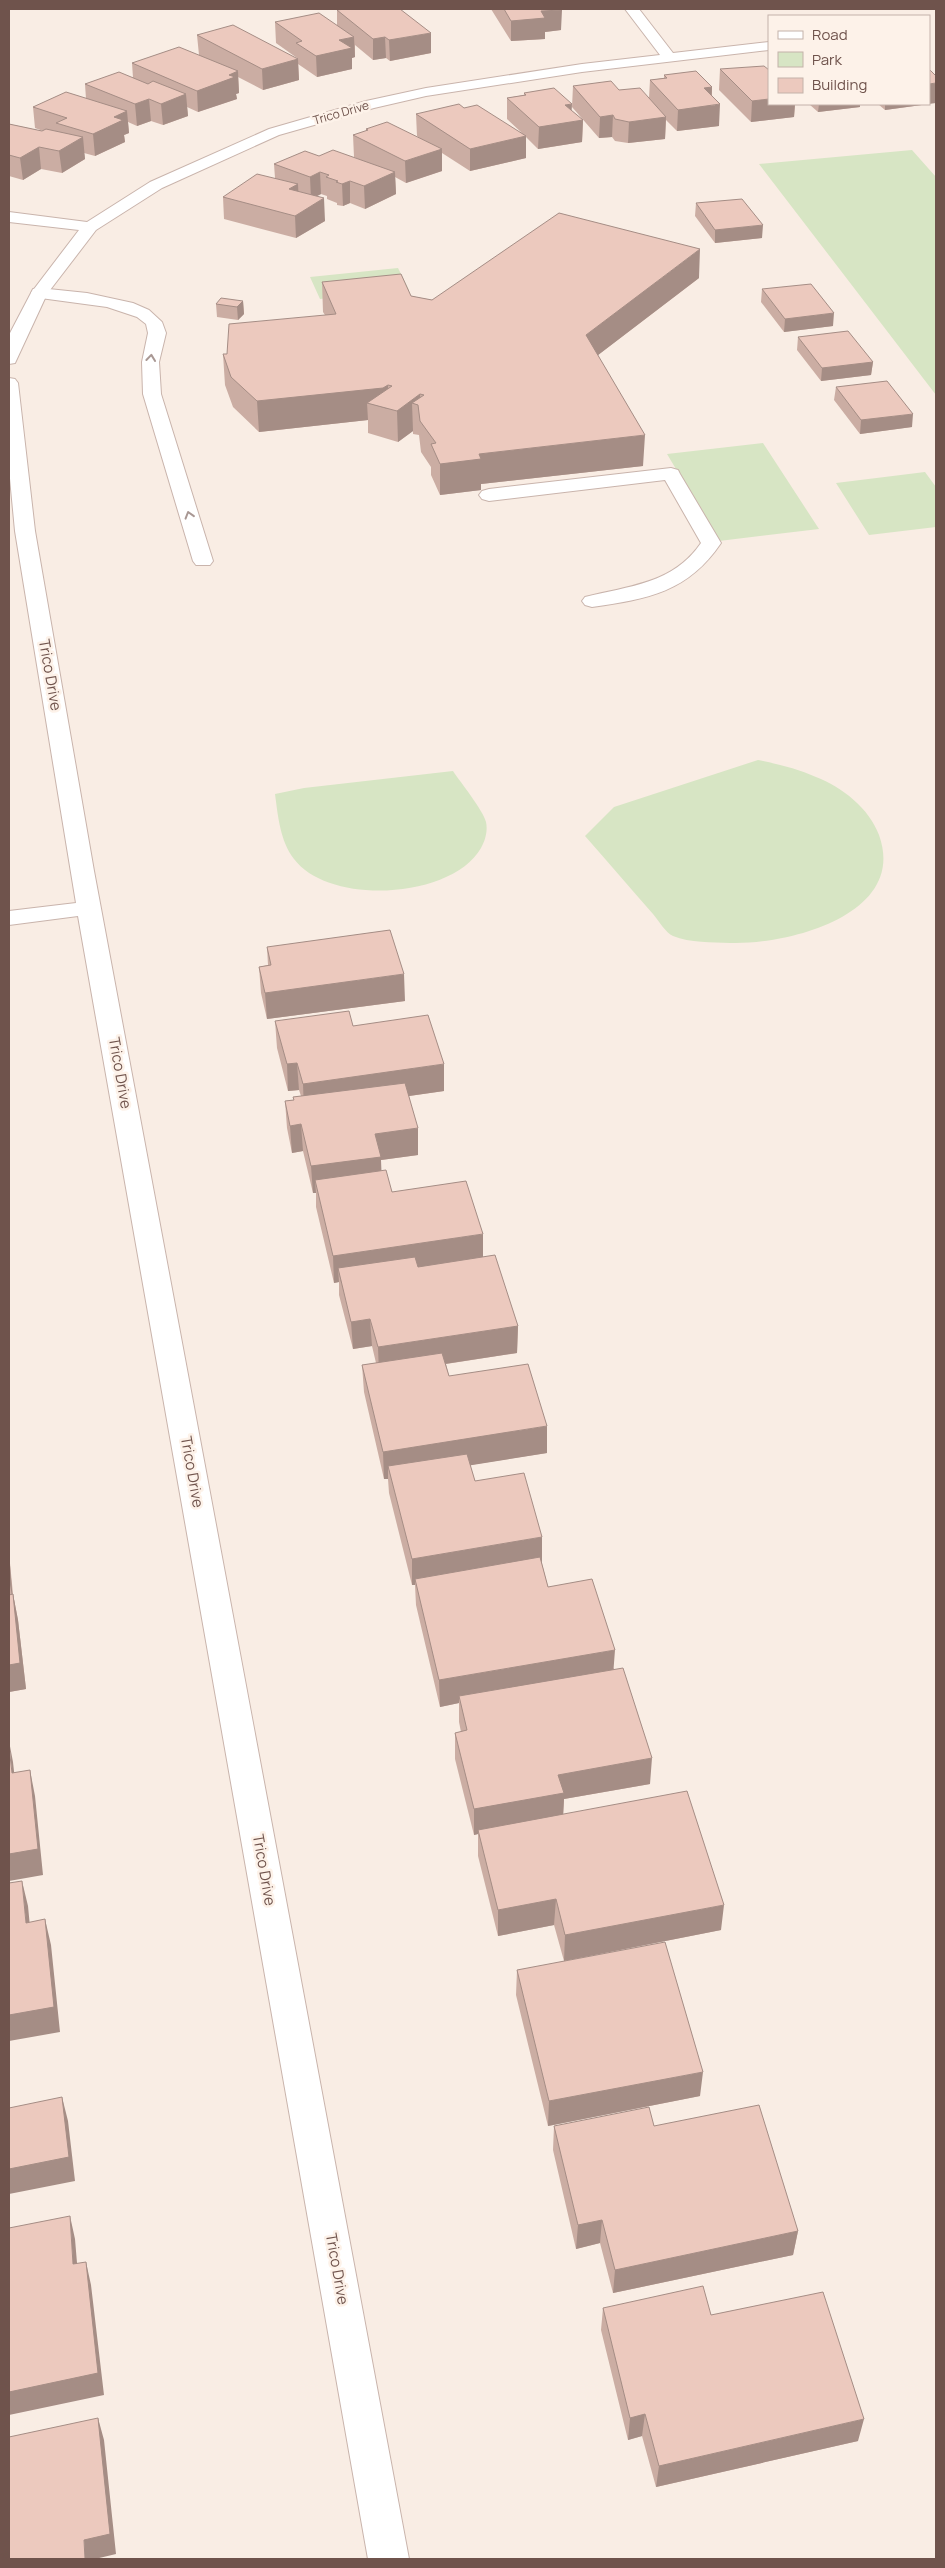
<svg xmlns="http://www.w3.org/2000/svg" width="945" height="2568" viewBox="0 0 945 2568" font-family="Manrope,sans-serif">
	<rect width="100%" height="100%" fill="#f9ede4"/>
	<path fill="#d7e5c4" d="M912 150 936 177V395L759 164Z
		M398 268 409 290 320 299 310 277Z
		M763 443 819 529 719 541 667 454Z
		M925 472 936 487V527L869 535 836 483Z
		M758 760C778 764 798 769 816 777 842 787 869 808 879 835 908 915 787 945 730 943 712 942 690 943 673 936 666 933 658 920 653 914 630 888 608 862 585 836L614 807Z
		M453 771C461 783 483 810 486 822 488 831 485 841 481 848 452 899 329 906 294 859 280 841 278 816 275 794L304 788Z"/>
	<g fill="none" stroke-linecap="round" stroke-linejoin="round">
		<g stroke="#c9b4ac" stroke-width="2">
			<path id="service" d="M39 288 87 293 133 303 149 310 162 322 166 333 159 362 161 394 213 561 210 565H196L193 561 143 394 142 362 148 333 146 324 137 317 107 307 33 297 31 293 33 289Z
				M671 468 678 470 680 474 721 543C688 592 648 599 592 607L585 605 582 601 585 597C629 586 673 584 701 543L665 480 489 501 482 499 479 495 482 491 489 489Z"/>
		</g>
		<g stroke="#c9b4ac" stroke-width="2">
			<path id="minor" d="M625 9H639L673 53 769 42V50L582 72 426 96 374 108 279 135 162 188 96 230 47 294 15 363 9 364V335L31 293 79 230 9 222V212L87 222 150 182 269 129 366 101 426 88 582 64 660 55Z
				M9 378 15 379 18 383 35 531 94 871 409 2559H368L78 916 9 925V911L76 903 15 531 9 468Z"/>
		</g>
		<use href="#service" fill="#fff" fill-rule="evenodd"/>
		<use href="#minor" fill="#fff" fill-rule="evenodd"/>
	</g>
	<path fill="#cbada3" d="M491 9H561V30L545 32V39L511 41Z
		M337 10 431 53 390 61 386 58 373 60 355 45V57L352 58V69L317 77 298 64 299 80 263 90 238 77 239 93 236 94 237 99 198 112 187 107 188 116 163 125 151 121 137 126 128 122 129 133 124 135 125 142 95 156 84 153 85 159 62 173 41 169 23 180 9 176V124L42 131H43L35 128 33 107 86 99 85 84 133 78 132 63 199 55 197 35 297 59V58L276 43 275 22 337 25Z
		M720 69 769 104H795L794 117 751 122 719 90Z
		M664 75 712 87V95L719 126 677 131 666 120 665 139 628 143 615 141 612 137 599 138 572 107 573 86 619 90 649 98 650 80 664 78Z
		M524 93 571 110 583 120 582 142 538 149 526 137V158L470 171 442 153V171L406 183 395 177 396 194 365 209 350 203 343 206 337 205V203L327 199V196L321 194 317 196 325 221 296 238 224 219 223 197 275 178 274 164 319 156 360 160 354 157 353 135 366 131V129L421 139 417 136 416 114 464 108 522 133 507 119V98L524 95Z
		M809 104H860V107L818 112Z
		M878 104H929L885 110Z
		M696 203 762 238 715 243 695 216Z
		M699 278 598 355 643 466 481 484V490L440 495 431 475V467L421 452 419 435 413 434V431L398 442 368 433V420L259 432 233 407 225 385 223 354H227L325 315 323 312 322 282 411 296 432 300Z
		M762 289 833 326 784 332 761 302Z
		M243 301 244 314 238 320 217 317 216 304Z
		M798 337 873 362 871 375 821 381 797 350Z
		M836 387 912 427 860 434 834 400Z
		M267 947 405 1001 267 1019 261 993 259 967 268 965Z
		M275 1021 353 1026 444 1091 409 1096 418 1155 381 1160V1171L392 1192 483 1257 518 1326 517 1353 446 1364 449 1376 547 1453 470 1465 475 1481 542 1564 548 1587 614 1669 650 1784 564 1799 563 1814 721 1930 564 1961 554 1925 498 1936 478 1856V1834L474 1835 455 1759V1733L461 1732 459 1722V1703L440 1707 416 1605 415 1585H412L389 1493 388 1479H384L364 1392 362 1365 376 1363 372 1346 353 1349 339 1295V1282L334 1283 316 1207V1193H313L303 1151 292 1153 287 1128 285 1101 294 1100 293 1097 301 1096 299 1090 288 1091 277 1048Z
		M9 1553 13 1594 18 1620 26 1689 9 1692Z
		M517 1970 700 2096 548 2126 516 1995Z
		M554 2126H654L798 2231 793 2255 613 2293 600 2243 576 2249 553 2150Z
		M603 2308 711 2315 858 2441 656 2487 642 2436 628 2440 601 2330Z"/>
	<path fill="#a58d85" d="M562 10 561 30 545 32V39L511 41V21L541 11Z
		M431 33V53L390 61 389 40Z
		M354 37 355 57 352 58V69L317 77 316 56 339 40Z
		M385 37 386 58 373 60V39Z
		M298 59 299 80 263 90 262 69Z
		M238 71 239 93 236 94 237 99 198 112 197 91 229 75Z
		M936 83V103L885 110V104H929V84Z
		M712 87 711 106 720 104 719 126 677 131 678 110 704 88Z
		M186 94 188 116 163 125 161 104Z
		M149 99 151 121 137 126 135 104Z
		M769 99V104H795L794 117 751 122 752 101Z
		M572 104 571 122 583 120 582 142 538 149 539 127 565 105Z
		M819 104H860V107L818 112Z
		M127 111 129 133 124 135 125 142 95 156 93 134 114 117Z
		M613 115 612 137 599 138 600 117Z
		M666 117 665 139 628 143 629 122Z
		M526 136V158L470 171V149Z
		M83 137 85 159 62 173 59 151Z
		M39 147 41 169 23 180 20 158Z
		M442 149V171L406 183 405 161Z
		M320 172 321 194 311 199 310 177Z
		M395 172 396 194 365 209 364 186Z
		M350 181V203L343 206 342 184Z
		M298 184 299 206 289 189Z
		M324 198 325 221 296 238 295 216Z
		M763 225 762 238 715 243V230Z
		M700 249 699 278 585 365 586 335Z
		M243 301 244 314 238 320 237 307Z
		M834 313 833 326 784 332 785 319Z
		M873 362 871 375 821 381 822 368Z
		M388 385V409L367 403 368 420 259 432 257 401Z
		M420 394 421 422 418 405 412 403 413 431 398 442 397 411Z
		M913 414 912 427 860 434 861 420Z
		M645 435 643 466 481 484V490L440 495V464L479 454Z
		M404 974 405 1001 267 1019 265 993Z
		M297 1063 299 1090 288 1091 287 1064Z
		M444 1064V1091L304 1111 303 1084Z
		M301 1124 303 1151 292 1153 290 1126Z
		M418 1128V1155L381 1160 382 1184 315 1180 316 1193H313L311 1166 375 1134Z
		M483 1234V1261L341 1282 338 1268 339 1282 334 1283 333 1256Z
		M370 1319 372 1346 353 1349 351 1322Z
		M518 1326 517 1353 379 1374 378 1347Z
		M547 1426V1453L391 1478 388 1466V1479H384L383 1452Z
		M542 1537V1564L415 1579V1585H412V1559Z
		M9 1553 13 1602 9 1579Z
		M13 1594 18 1620 26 1689 9 1692V1665Z
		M615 1650 613 1676 459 1696V1703L440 1707 439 1680Z
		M9 1741 13 1762 17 1799 12 1773Z
		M652 1758 650 1784 564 1799 563 1819 478 1830V1834L474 1835V1809L558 1775Z
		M30 1770 35 1796 43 1875 9 1881V1854Z
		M22 1881 28 1906 32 1948 26 1923Z
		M556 1899 554 1925 498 1936V1910Z
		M724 1905 721 1930 564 1961 565 1935Z
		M45 1919 51 1945 60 2032 9 2041V2015Z
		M703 2072 700 2096 548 2126 549 2101Z
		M62 2097 68 2121 75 2181 9 2194V2169Z
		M70 2216 75 2239 79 2287 73 2264Z
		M602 2220 600 2243 576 2249 578 2225Z
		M798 2231 793 2255 613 2293 615 2270Z
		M86 2262 91 2285 104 2395 9 2415V2392Z
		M645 2414 642 2436 628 2440 630 2418Z
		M98 2418 104 2440 116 2554 95 2559H85L84 2540Z
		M864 2419 858 2441 656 2487 659 2466Z"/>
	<path fill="#ecc9be" stroke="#a58d85" d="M345 9H400L431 33 389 40 385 37 373 39 337 10Z
		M504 9H561L562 10 541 11 545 18 511 21Z
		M319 13 354 37 339 40 352 48 316 56 296 43 302 41 275 22Z
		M233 25 298 59 262 69 197 35Z
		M179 47 238 71 229 75 235 77 197 91 132 63Z
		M764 66 769 70V99L752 101 720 69Z
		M929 69 936 76V83L929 84Z
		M696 71 712 87 704 88 720 104 678 110 650 80 667 78 664 75Z
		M119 72 148 84 153 81 186 94 161 104 149 99 135 104 85 84Z
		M611 81 619 90 640 88 666 117 629 122 615 119 613 115 600 117 573 86Z
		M554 88 572 104 565 105 583 120 539 127 507 98 526 95 524 93Z
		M66 92 127 111 114 117 123 120 93 134 56 123 67 118 33 107Z
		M459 104 464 108 477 105 526 136 470 149 416 114Z
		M387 122 442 149 405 161 353 135 368 130 366 129Z
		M9 124 42 131 46 129 83 137 59 151 39 147 20 158 9 155Z
		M333 150 395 172 364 186 350 181 342 184 336 182 338 181 326 177 329 175 320 172 310 177 274 164 305 151 319 156Z
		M257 174 298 184 289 189 324 198 295 216 223 197Z
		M742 199 763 225 715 230 696 203Z
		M559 213 700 249 586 335 645 435 479 454 481 459 440 464 431 444 436 443 420 421 418 405 412 403 424 395 420 394 397 411 367 403 392 386 388 385 383 388 257 401 231 377 223 354H227L229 324 336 314 322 282 401 274 411 296 432 300Z
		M811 284 834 313 785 319 762 289Z
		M221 298 243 301 237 307 216 304Z
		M848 331 873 362 822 368 798 337Z
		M887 381 913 414 861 420 836 387Z
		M390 930 404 974 265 993 259 967 271 965 267 947Z
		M349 1011 353 1026 428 1015 444 1064 303 1084 297 1063 287 1064 275 1021Z
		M405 1083 418 1128 375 1134 381 1157 311 1166 301 1124 290 1126 285 1101 294 1100 293 1097Z
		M386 1170 392 1192 466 1181 483 1234 333 1256 315 1180Z
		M495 1255 518 1326 378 1347 370 1319 351 1322 338 1268 415 1257 418 1267Z
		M442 1353 449 1376 528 1364 547 1426 383 1452 362 1365Z
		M467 1454 475 1481 524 1473 542 1537 412 1559 388 1466Z
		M540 1557 548 1587 592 1579 615 1650 439 1680 415 1579Z
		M13 1594 20 1663 9 1665V1595Z
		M623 1668 652 1758 558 1775 564 1793 474 1809 455 1733 467 1730 459 1696Z
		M9 1747 12 1773 30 1770 38 1849 9 1854Z
		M687 1791 724 1905 565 1935 556 1899 498 1910 478 1830Z
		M22 1881 26 1923 45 1919 54 2007 9 2015V1883Z
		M665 1942 703 2072 549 2101 517 1970Z
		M62 2097 69 2157 9 2169V2108Z
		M759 2105 798 2231 615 2270 602 2220 578 2225 554 2126 649 2107 654 2126Z
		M70 2216 73 2264 86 2262 98 2373 9 2392V2228Z
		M703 2286 711 2315 823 2292 864 2419 659 2466 645 2414 630 2418 603 2308Z
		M98 2418 110 2534 84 2540 85 2559H9V2437Z"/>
	<defs><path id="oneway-chevron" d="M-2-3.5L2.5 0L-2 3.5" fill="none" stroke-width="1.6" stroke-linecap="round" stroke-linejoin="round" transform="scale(1.25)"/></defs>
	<g stroke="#a99894">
		<use href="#oneway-chevron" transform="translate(151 358) rotate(-84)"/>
		<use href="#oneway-chevron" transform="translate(189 515) rotate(-107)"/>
	</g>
	<g text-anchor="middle" stroke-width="5" stroke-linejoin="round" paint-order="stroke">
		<g font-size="12" fill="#6f534c" stroke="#fdf2e9">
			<text transform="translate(341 113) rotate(-16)" y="4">Trico Drive</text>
		</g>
		<g font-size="15" fill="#6f534c" stroke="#fdf2e9">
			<text transform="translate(50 675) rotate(80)" y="5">Trico Drive</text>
			<text transform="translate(120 1073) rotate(80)" y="5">Trico Drive</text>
			<text transform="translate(192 1472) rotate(80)" y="5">Trico Drive</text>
			<text transform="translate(264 1870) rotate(80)" y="5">Trico Drive</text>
			<text transform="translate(337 2269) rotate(80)" y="5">Trico Drive</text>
		</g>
	</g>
	<rect width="945" height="2568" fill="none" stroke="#6f534c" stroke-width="20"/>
	<rect x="768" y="15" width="162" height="90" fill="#fdf2e9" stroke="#c4b2aa"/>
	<rect x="778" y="31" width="25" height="8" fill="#ffffff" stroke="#c4b2aa"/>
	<text x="812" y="40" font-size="15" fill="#6f534c">Road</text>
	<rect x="778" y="52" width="25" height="15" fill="#d7e5c4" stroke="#c4b2aa"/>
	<text x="812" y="65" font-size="15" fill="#6f534c">Park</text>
	<rect x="778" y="78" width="25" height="15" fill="#ecc9be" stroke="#c4b2aa"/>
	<text x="812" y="90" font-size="15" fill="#6f534c">Building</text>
</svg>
